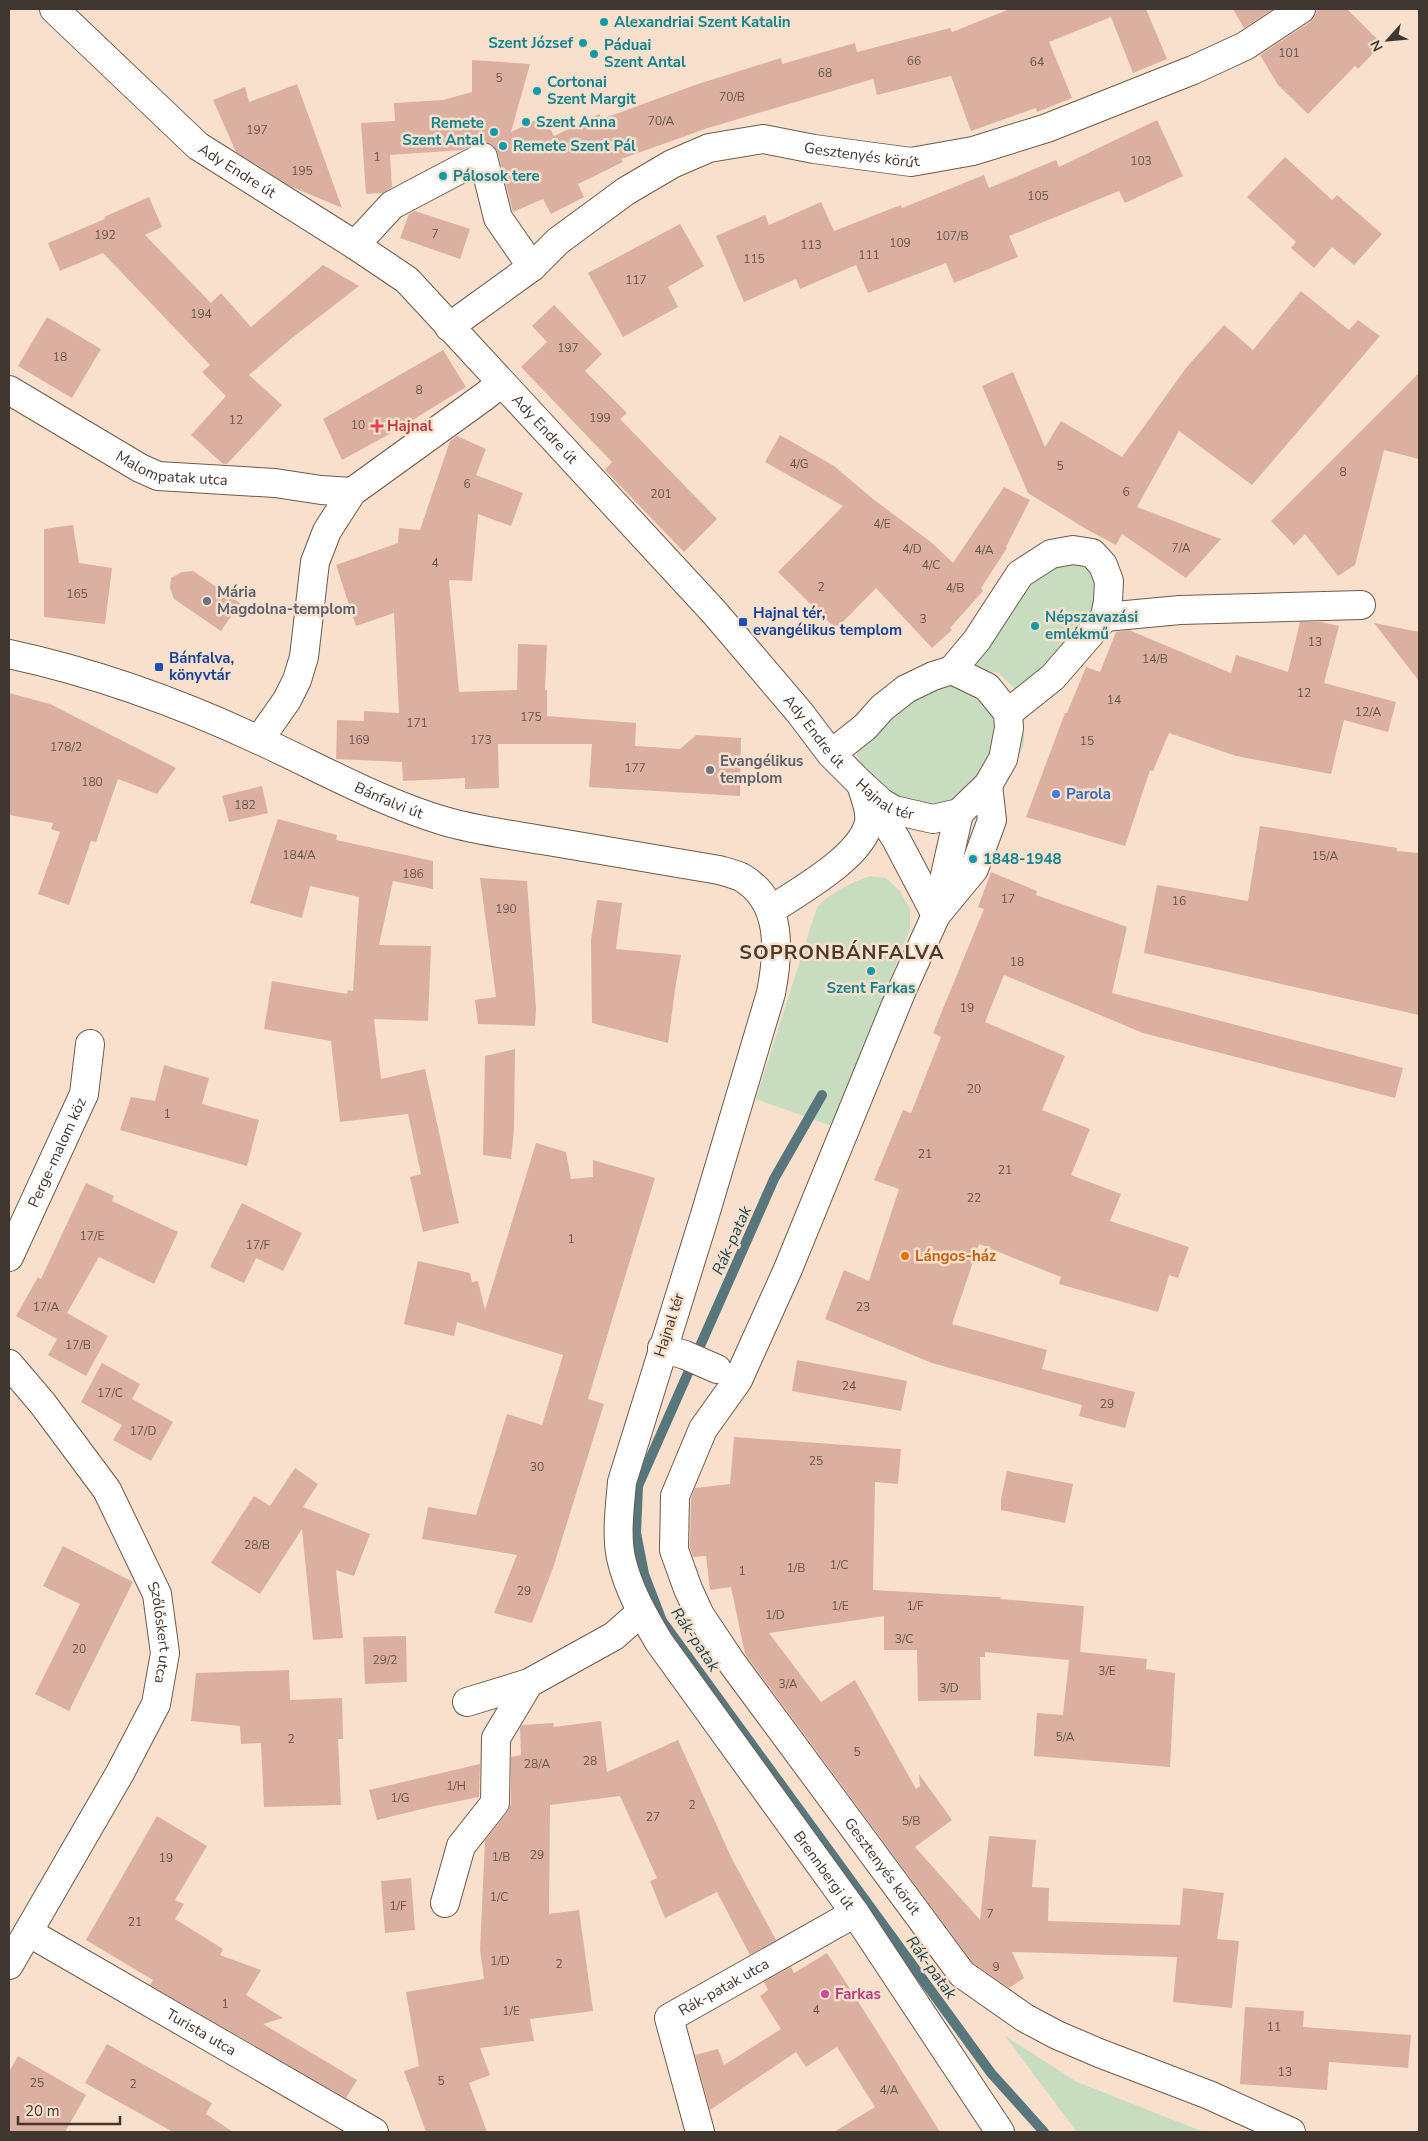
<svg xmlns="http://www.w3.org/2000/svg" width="1428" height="2141" viewBox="0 0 1428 2141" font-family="'Nunito Sans',sans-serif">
	<rect width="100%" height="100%" fill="#f8e0cd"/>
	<path fill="#c8dcc0" d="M1065 554 1117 578 1027 701 999 673 964 666 1031 572Z
		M994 677 1024 705V744L1007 782 969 811 909 806 872 783 855 752 909 691Z
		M871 876 886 878 900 891 910 909V929L832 1126 756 1099 817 907C833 891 850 883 871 876Z
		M1005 2036 1077 2082 1204 2132H1077Z"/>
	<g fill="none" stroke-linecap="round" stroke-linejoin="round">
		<path stroke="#58777c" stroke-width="10" d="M822 1095 774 1179 638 1486 636 1533 644 1574 662 1621 991 2073 1044 2132"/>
	</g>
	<path fill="#dbb0a1" d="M1010 9H1146L1167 59 1133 73 1111 17 1049 42 1072 98 1037 112 1036 108 971 131 951 76 877 95 873 79 708 128 621 159 623 162 578 184 584 197 551 214 543 199 513 212 498 153 493 145 484 142 476 143 462 150 390 155 392 187 383 193 366 194 361 123 395 121 394 103 443 100 472 92V60L530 64 511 132 544 116 554 136 599 114 602 119 695 85 781 58 782 64 855 43 857 52 950 28 952 32Z
		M1233 9H1273L1244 28Z
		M1317 9H1347L1382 44 1358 69 1355 66 1308 114 1278 85 1260 55 1310 22 1315 16Z
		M297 84 342 208 290 186 236 152 213 100 245 87 249 102Z
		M1157 120 1183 176 1125 203 1119 191 1009 236 1018 257 954 283 946 263 868 293 856 265 800 289 796 279 744 302 716 236 765 215 769 225 821 202 834 231 901 205 902 208 984 175 989 188 1056 160 1059 167Z
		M1285 157 1332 200 1337 195 1382 234 1354 265 1332 247 1314 268 1291 248 1296 242 1247 197Z
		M149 197 162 227 145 235 211 303 221 293 251 327 323 265 359 286 292 338 249 375 282 405 227 464H223L191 435 226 396 202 372 210 365 103 253 60 271 48 243 105 219 104 217Z
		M415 211 470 229 460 259 400 238 409 214Z
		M680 224 704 266 668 287 678 307 623 337 588 273Z
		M1301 291 1349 330 1358 320 1380 336 1252 485 1179 431 1137 507 1221 539 1186 578 1122 534 1116 545 1086 529 1028 493 982 386 1013 372 1045 447 1061 421 1122 457 1186 368 1224 325 1253 350Z
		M554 305 602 354 585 371 627 413 620 419 717 519 684 552 605 470 612 462 521 367 547 342 532 326Z
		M47 317 101 349 72 398 18 366Z
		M443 350 466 387 395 431 342 460 323 419Z
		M1419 373V459L1384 450 1355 565 1338 576 1305 534 1294 545 1271 521Z
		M780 435 834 466 873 499 932 543 953 563 1004 487 1030 500 1006 547 1007 548 981 588 983 591 950 628 952 630 932 648 876 588 836 629 778 572 843 506 765 462Z
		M457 436 486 449 476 475 523 493 511 526 478 514 472 581 449 580 459 692 517 690 518 644 547 645 545 690H547V716L636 723 635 746 680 749 696 735 741 738 740 796 589 787 592 744H498L499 788 465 789V778L403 781 402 762 336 759 337 720 364 721V711L399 713 394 613 356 626 336 565 398 543 399 528 420 530 450 441Z
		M73 525 79 563 112 568 105 624 44 617V529Z
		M193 571 240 603 221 631 174 599 170 588 171 578 182 572Z
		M1300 622H1321L1339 626 1324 683 1396 702 1388 732 1344 720 1331 774 1236 756 1169 733 1153 771 1150 770 1125 846 1026 817 1065 713H1067L1086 667 1100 672 1116 632 1129 630 1231 673 1236 655 1288 672Z
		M1374 623 1419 632V681Z
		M9 693 50 704 176 768 157 794 118 779 96 842 91 841 69 905 38 894 60 832 51 829 53 823 9 815Z
		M262 786 268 813 229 822 222 796Z
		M278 819 337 835 336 840 433 861V889L393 881 379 945 431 946 428 1021 374 1019 381 1079 425 1069 459 1223 423 1232 410 1177 421 1174 408 1114 340 1122 331 1041 264 1029 272 981 347 994 348 990 353 991 359 897 310 886 302 918 250 903Z
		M1260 826 1397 848V851L1419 853V1015L1144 953 1157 885 1248 901Z
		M991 872 1037 891 1036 895 1127 927 1112 993 1403 1068 1395 1098 1143 1033 1004 975 985 1022 1065 1056 1042 1110 1090 1129 1071 1175 1121 1194 1110 1221 1189 1247 1178 1278 1169 1275 1158 1312 1059 1284 1061 1277 979 1244 952 1324 1047 1350 1042 1369 1135 1392 1125 1428 1079 1416 1082 1405 932 1363 825 1319 844 1270 869 1281 899 1189 874 1180 903 1110 911 1113 941 1037 933 1033 984 909 978 907Z
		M480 878 527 881 536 1008 535 1026 478 1024 475 1000 496 997Z
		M597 900 622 903 616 949 681 955 675 990 668 1043 592 1023 591 940Z
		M515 1049 514 1129 511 1159 483 1155 485 1056Z
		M164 1065 209 1078 202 1104 259 1120 247 1166 120 1130 131 1097 155 1101Z
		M536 1143 566 1152 571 1179 593 1177V1160L655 1178 588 1399 604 1404 553 1568 532 1623 494 1613 517 1555 422 1539 428 1507 476 1515 507 1414 542 1425 563 1355 457 1322 454 1336 404 1324 418 1261 470 1273 472 1282 478 1281 485 1310Z
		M86 1183 114 1196 112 1201 178 1232 154 1284 99 1257 67 1313 108 1336 86 1376 48 1355 57 1339 16 1316 38 1277 41 1279Z
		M242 1203 302 1233 283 1271 256 1258 244 1283 210 1267Z
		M797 1360 907 1381 901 1411 792 1391Z
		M102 1363 140 1384 132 1399 173 1422 151 1461 113 1440 122 1425 81 1402Z
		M734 1437 901 1449 898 1484 875 1482 873 1590 997 1597H1001L1000 1599 1084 1606 1080 1652 1147 1659 1146 1669 1175 1673 1170 1767 1034 1756 1037 1713 1063 1715 1069 1660 985 1652V1657H980L981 1700 918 1701 917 1650H884V1616L769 1633 821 1702 855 1680 916 1789 920 1786 919 1774 952 1820 915 1847 980 1920 989 1836 1036 1840 1032 1887 1049 1888 1048 1921 1180 1925 1183 1888 1224 1893 1217 1939 1239 1941 1232 2008 1173 2002 1177 1957 1012 1952 1024 1978 1009 1988 973 1963 745 1654 731 1587 710 1590 706 1556 693 1557 690 1547 691 1499 695 1488 730 1484Z
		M295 1468 318 1484 303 1507 370 1534 354 1576 336 1570 343 1638 313 1640 302 1529 260 1594 211 1563 254 1496 270 1506Z
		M1007 1471 1073 1484 1065 1523 1001 1510V1499Z
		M63 1546 133 1582 69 1711 35 1694 80 1604 43 1586Z
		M406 1636 407 1682 365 1684 363 1637Z
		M289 1670 290 1700 342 1698 343 1739H338L341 1805 264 1807 261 1743 241 1744 240 1726 191 1721 196 1673Z
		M601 1721 607 1772 678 1740 732 1859 776 1940 750 1955 717 1892 665 1918 650 1881 657 1878 620 1796 550 1805 549 1914 579 1910 593 2011 530 2019 534 2041 480 2048 490 2075 469 2083 487 2132H426L404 2071 419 2066 406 1992 484 1979 480 1950 485 1840 507 1813 511 1804V1757L521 1755 520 1728 522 1725 554 1723 553 1727Z
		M480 1764 479 1797 430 1807 377 1820 369 1790Z
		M157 1816 207 1846 175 1900 184 1904 175 1919 223 1949 220 1955 261 1970 246 1995 283 2018 263 2024 357 2080 346 2098 150 1985 153 1980 86 1940Z
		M411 1878 415 1930 385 1933 381 1881Z
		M827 1953 873 2025 940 2132H834L875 2107 837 2047 806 2067 796 2052 710 2110 695 2055 718 2049 724 2065 781 2029 760 1996 768 1990 764 1982 791 1967 794 1973Z
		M1245 2007 1304 2011 1303 2027 1411 2035 1408 2068 1329 2062 1327 2090 1240 2084Z
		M107 2044 212 2103 206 2114 233 2132H173L85 2083Z
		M18 2056 86 2095 65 2132H9V2072Z"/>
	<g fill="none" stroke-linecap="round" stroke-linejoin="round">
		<g stroke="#6e5a4a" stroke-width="30">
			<path id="pedestrian" d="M355 245 392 205 483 157 498 218 532 267"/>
		</g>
		<g stroke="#6e5a4a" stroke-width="30">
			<g id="minor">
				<path id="s1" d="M54 9 198 146 355 245 407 280 714 612 800 713 831 754 861 784 882 803 894 810 933 819 959 813 988 785 1003 759 1009 728 1008 713 987 687 952 670 933 676 906 689 882 708 865 727 831 754"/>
				<path id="s2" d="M449 327 532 267 558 241 626 191 672 164 709 148 763 139 814 149 911 162 973 151 1047 128 1193 70 1245 46 1301 9"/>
				<path id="s3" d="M9 390 140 468 158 476 275 483 321 490 352 492"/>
				<path d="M1105 617 1180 610 1361 605"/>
				<path d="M952 670 977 640 1020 574 1051 554 1073 550 1092 553 1103 565 1109 581 1108 601 1105 617 1053 677 1008 713"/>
				<path d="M259 740 287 700 297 680 304 657 315 562 327 531 352 492 485 396 501 383"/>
				<path id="s4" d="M988 785 992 820 974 869 936 915 902 990 788 1269 738 1380 703 1429 675 1496 674 1550 688 1589 700 1615 732 1663 962 1974 1025 2018 1057 2035 1099 2053 1209 2095 1291 2132"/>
				<path d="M869 796 896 839 936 915"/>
				<path d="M771 910C799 891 862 857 869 822 871 810 864 795 861 784"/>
				<path d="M937 911 959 813"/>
				<path id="s5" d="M9 1257 84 1094 90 1044"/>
				<path d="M662 1348 685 1355 717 1369"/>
				<path id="s6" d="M9 1364 43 1404 107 1490 157 1594 165 1653 156 1704 120 1773 9 1965"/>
				<path d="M467 1702 529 1683 614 1636 641 1612"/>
				<path d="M445 1903 461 1846 495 1803 496 1738 529 1683"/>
				<path id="s7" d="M28 1932 374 2132"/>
				<path id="s8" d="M700 2132 669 2018 855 1913"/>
			</g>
		</g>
		<g stroke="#6e5a4a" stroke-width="30">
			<g id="tertiary">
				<path id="s9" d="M9 654C97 673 180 703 261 741 322 769 380 802 444 821 478 831 513 835 548 841 605 851 662 860 719 870 726 872 734 874 741 877 783 901 779 952 771 993L704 1218 622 1482C620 1506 616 1534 621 1558 628 1589 643 1615 659 1642L855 1913 1000 2132"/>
			</g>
		</g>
		<use href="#pedestrian" stroke="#fff" stroke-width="28"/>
		<use href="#minor" stroke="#fff" stroke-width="28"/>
		<use href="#tertiary" stroke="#fff" stroke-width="28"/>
	</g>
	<g fill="#0f9aa8" stroke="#f8e0cd" stroke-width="2">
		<circle cx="604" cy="22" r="5"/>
		<circle cx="583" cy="43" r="5"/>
		<circle cx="594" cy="54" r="5"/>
		<circle cx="537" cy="91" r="5"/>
		<circle cx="526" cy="122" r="5"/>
		<circle cx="494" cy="132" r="5"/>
		<circle cx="503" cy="146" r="5"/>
		<circle cx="443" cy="176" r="5"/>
		<circle cx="1035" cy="626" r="5"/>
		<circle cx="973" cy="859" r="5"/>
		<circle cx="871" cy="971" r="5"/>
	</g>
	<path fill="#e0444e" stroke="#f8e0cd" stroke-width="2" d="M374.5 418.5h5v5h5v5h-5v5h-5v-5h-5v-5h5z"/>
	<g fill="#6b7280" stroke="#f8e0cd" stroke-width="2">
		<circle cx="207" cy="601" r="5"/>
		<circle cx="710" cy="770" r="5"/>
	</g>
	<g fill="#1a4fb4" stroke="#f8e0cd" stroke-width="2">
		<rect x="738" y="617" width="10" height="10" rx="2.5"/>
		<rect x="154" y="662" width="10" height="10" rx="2.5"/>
	</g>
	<circle fill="#3f7fe0" stroke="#f8e0cd" stroke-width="2" cx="1056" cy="794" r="5"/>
	<circle fill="#e8710a" stroke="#f8e0cd" stroke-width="2" cx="905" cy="1256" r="5"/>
	<circle fill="#d1479c" stroke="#f8e0cd" stroke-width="2" cx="825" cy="1994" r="5"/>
	<g text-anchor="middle" stroke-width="5" stroke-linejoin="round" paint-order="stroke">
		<g font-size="12" fill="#67554c">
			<text x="1289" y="57">101</text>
			<text x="914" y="65">66</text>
			<text x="1037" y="66">64</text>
			<text x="825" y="77">68</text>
			<text x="499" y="82">5</text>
			<text x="732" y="101">70/B</text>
			<text x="661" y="125">70/A</text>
			<text x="257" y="134">197</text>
			<text x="377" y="161">1</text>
			<text x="1141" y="165">103</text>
			<text x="302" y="175">195</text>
			<text x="1038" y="200">105</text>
			<text x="435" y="238">7</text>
			<text x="105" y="239">192</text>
			<text x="952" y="240">107/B</text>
			<text x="900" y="247">109</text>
			<text x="811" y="249">113</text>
			<text x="869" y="259">111</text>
			<text x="754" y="263">115</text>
			<text x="636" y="284">117</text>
			<text x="201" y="318">194</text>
			<text x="568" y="352">197</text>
			<text x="60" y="361">18</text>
			<text x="419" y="394">8</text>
			<text x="600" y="422">199</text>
			<text x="236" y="424">12</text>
			<text x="358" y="429">10</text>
			<text x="799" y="468">4/G</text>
			<text x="1060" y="470">5</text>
			<text x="1343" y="476">8</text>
			<text x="467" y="488">6</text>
			<text x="1126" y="496">6</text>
			<text x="661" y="498">201</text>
			<text x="882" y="528">4/E</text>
			<text x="1181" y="552">7/A</text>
			<text x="912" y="553">4/D</text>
			<text x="984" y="554">4/A</text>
			<text x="435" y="567">4</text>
			<text x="931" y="569">4/C</text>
			<text x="821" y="591">2</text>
			<text x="955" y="592">4/B</text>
			<text x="77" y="598">165</text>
			<text x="923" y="623">3</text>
			<text x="1315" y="646">13</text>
			<text x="1155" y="663">14/B</text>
			<text x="1304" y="697">12</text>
			<text x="1114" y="704">14</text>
			<text x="1368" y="716">12/A</text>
			<text x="531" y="721">175</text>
			<text x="417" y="727">171</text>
			<text x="359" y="744">169</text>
			<text x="481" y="744">173</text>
			<text x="1087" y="745">15</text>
			<text x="66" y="751">178/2</text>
			<text x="635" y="772">177</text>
			<text x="92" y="786">180</text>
			<text x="245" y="809">182</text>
			<text x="299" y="859">184/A</text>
			<text x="1325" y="860">15/A</text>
			<text x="413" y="878">186</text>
			<text x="1008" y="903">17</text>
			<text x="1179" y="905">16</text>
			<text x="506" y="913">190</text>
			<text x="1017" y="966">18</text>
			<text x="967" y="1012">19</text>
			<text x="974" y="1093">20</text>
			<text x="167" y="1118">1</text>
			<text x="925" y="1158">21</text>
			<text x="1005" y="1174">21</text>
			<text x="974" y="1202">22</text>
			<text x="92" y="1240">17/E</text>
			<text x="571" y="1243">1</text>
			<text x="258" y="1249">17/F</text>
			<text x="46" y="1311">17/A</text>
			<text x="863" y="1311">23</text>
			<text x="78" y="1349">17/B</text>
			<text x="849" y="1390">24</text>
			<text x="110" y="1397">17/C</text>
			<text x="1107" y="1408">29</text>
			<text x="143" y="1435">17/D</text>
			<text x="816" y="1465">25</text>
			<text x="537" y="1471">30</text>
			<text x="257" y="1549">28/B</text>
			<text x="839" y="1569">1/C</text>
			<text x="796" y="1572">1/B</text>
			<text x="742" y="1575">1</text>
			<text x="524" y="1595">29</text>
			<text x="840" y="1610">1/E</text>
			<text x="915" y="1610">1/F</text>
			<text x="775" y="1619">1/D</text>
			<text x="904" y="1643">3/C</text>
			<text x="79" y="1653">20</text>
			<text x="385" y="1664">29/2</text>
			<text x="1107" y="1675">3/E</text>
			<text x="788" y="1688">3/A</text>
			<text x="949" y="1692">3/D</text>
			<text x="1065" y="1741">5/A</text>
			<text x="291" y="1743">2</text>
			<text x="857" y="1756">5</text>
			<text x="590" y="1765">28</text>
			<text x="537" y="1768">28/A</text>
			<text x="456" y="1790">1/H</text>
			<text x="400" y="1802">1/G</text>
			<text x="692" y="1809">2</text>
			<text x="653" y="1821">27</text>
			<text x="911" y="1825">5/B</text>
			<text x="537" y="1859">29</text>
			<text x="501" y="1861">1/B</text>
			<text x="166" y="1862">19</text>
			<text x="499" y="1901">1/C</text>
			<text x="398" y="1910">1/F</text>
			<text x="990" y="1918">7</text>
			<text x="135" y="1926">21</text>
			<text x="500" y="1965">1/D</text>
			<text x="559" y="1968">2</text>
			<text x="996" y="1971">9</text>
			<text x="225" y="2008">1</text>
			<text x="816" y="2014">4</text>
			<text x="511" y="2015">1/E</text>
			<text x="1274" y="2031">11</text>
			<text x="1285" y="2076">13</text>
			<text x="441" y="2085">5</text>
			<text x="37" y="2087">25</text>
			<text x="133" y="2088">2</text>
			<text x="889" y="2094">4/A</text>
		</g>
		<g font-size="15" font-weight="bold" fill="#0d838f" stroke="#f8e0cd" text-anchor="start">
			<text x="614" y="27">Alexandriai Szent Katalin</text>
			<text x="573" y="48" text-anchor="end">Szent József</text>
			<text x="604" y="50">Páduai<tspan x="604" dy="17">Szent Antal</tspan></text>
			<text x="547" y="87">Cortonai<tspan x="547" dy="17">Szent Margit</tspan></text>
			<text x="536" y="127">Szent Anna</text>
			<text x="484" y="128" text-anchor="end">Remete<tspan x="484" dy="17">Szent Antal</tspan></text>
			<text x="513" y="151">Remete Szent Pál</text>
			<text x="453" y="181">Pálosok tere</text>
			<text x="1045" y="622">Népszavazási<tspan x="1045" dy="17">emlékmű</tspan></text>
			<text x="983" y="864">1848-1948</text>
			<text x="871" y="993" text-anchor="middle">Szent Farkas</text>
		</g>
		<g font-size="15" fill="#403730" stroke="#f8e0cd">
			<text dy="5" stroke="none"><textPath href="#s2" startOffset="472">Gesztenyés körút</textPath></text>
			<text dy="5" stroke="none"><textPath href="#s1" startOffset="245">Ady Endre út</textPath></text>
			<text dy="5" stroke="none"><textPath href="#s1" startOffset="650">Ady Endre út</textPath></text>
			<text dy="5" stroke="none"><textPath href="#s3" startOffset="184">Malompatak utca</textPath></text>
			<text dy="5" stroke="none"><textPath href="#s1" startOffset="1055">Ady Endre út</textPath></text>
			<text dy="5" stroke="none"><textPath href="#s9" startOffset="408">Bánfalvi út</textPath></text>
			<text dy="5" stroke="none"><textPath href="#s1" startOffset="1155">Hajnal tér</textPath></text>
			<text dy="5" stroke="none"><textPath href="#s5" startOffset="115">Perge-malom köz</textPath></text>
			<text transform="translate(669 1325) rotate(-72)" y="5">Hajnal tér</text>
			<text dy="5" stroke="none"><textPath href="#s6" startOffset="314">Szőlőskert utca</textPath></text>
			<text dy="5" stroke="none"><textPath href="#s4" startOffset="1220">Gesztenyés körút</textPath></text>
			<text dy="5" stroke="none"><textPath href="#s9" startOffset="1860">Brennbergi út</textPath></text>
			<text dy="5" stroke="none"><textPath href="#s8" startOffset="181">Rák-patak utca</textPath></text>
			<text dy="5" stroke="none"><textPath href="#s7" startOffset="200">Turista utca</textPath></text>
		</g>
		<g font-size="15" font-weight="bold" fill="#be3a42" stroke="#f8e0cd" text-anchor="start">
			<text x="387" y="431">Hajnal</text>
		</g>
		<g font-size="15" font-weight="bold" fill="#5b616d" stroke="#f8e0cd" text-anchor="start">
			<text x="217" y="597">Mária<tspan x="217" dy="17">Magdolna-templom</tspan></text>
			<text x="720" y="766">Evangélikus<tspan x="720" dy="17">templom</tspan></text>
		</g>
		<g font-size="15" font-weight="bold" fill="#164399" stroke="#f8e0cd" text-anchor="start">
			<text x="753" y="618">Hajnal tér,<tspan x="753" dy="17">evangélikus templom</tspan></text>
			<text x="169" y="663">Bánfalva,<tspan x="169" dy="17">könyvtár</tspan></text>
		</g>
		<g font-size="15" font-weight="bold" fill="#366cbe" stroke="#f8e0cd" text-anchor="start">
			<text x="1066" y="799">Parola</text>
		</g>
		<g font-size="15" font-weight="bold" fill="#c56008" stroke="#f8e0cd" text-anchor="start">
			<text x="915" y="1261">Lángos-ház</text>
		</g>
		<g font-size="15" font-weight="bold" fill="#b23c85" stroke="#f8e0cd" text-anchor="start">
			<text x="835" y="1999">Farkas</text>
		</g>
		<g font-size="16" font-style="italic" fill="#19474f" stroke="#f8e0cd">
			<text transform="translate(731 1240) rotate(-66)" y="6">Rák-patak</text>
			<text transform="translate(696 1639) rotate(56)" y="6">Rák-patak</text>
			<text transform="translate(932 1967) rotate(54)" y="6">Rák-patak</text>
		</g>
		<g font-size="20" font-weight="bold" letter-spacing="1" fill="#4c3a2a" stroke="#f8e0cd">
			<text x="842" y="959">SOPRONBÁNFALVA</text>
		</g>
	</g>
	<rect width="1428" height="2141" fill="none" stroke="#403730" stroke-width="20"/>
	<g transform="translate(1388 40) rotate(243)" stroke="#f8e0cd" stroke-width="4" paint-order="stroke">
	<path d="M0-4L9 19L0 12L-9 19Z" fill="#403730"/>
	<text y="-8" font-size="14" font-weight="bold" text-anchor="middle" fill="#403730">N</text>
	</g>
	<path d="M18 2116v8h102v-8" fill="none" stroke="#403730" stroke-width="2.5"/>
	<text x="25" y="2116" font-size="15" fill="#403730" stroke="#f8e0cd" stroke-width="4" paint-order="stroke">20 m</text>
</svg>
